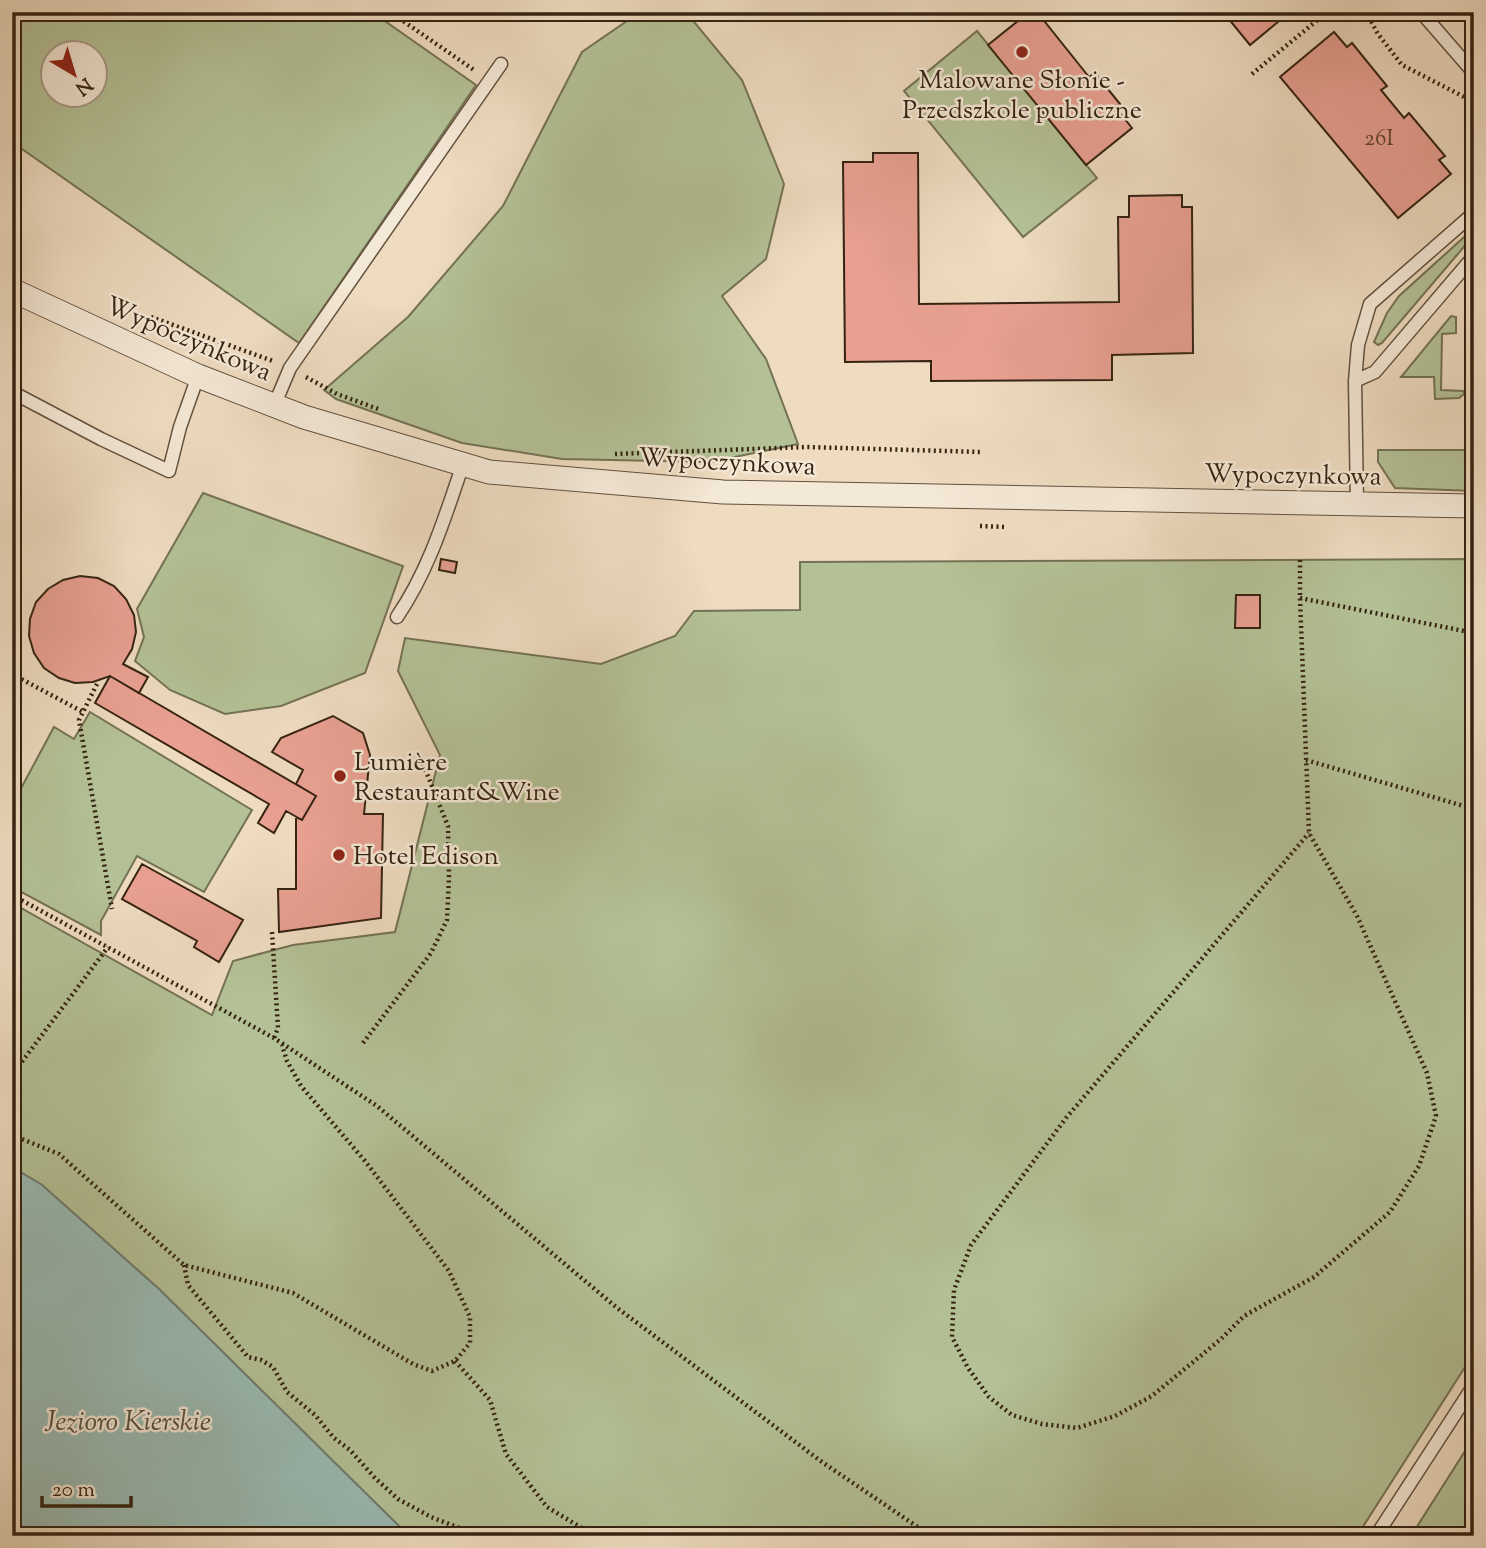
<svg xmlns="http://www.w3.org/2000/svg" width="1486" height="1548" viewBox="0 0 1486 1548" font-family="'Sorts Mill Goudy',serif">
	<rect width="100%" height="100%" fill="#eedbc0"/>
	<filter id="stains"><feTurbulence type="fractalNoise" baseFrequency=".00286" numOctaves="4"/><feColorMatrix values="0 0 0 0 .2 0 0 0 0 .09 0 0 0 0 .02 0 0 0 .5 -.17"/></filter>
	<radialGradient id="worn" r=".72"><stop offset=".6" stop-color="#630" stop-opacity="0"/><stop offset="1" stop-color="#630" stop-opacity=".3"/></radialGradient>
	<path fill="#b4c196" stroke="#747254" stroke-width="2" fill-rule="evenodd" d="M12 12H372L476 85 299 343 12 142ZM94 52V94H52V52Z
		M640 12H686L742 80 784 184 766 259 722 296 766 359 798 444 710 462 562 459 462 443 336 399 324 390 408 317 503 206 582 52Z
		M977 31 1097 178 1023 237 904 91Z
		M1474 228V235L1382 343 1378 345 1374 342 1387 313 1399 296Z
		M1451 316 1456 317V333L1442 334 1441 390 1464 391V394L1459 398 1435 399 1434 377H1401Z
		M1378 450H1474V491L1395 488 1378 462Z
		M203 493 403 566 365 673 281 706 225 714 170 690 135 661 144 637 137 609Z
		M1474 559V1353L1357 1536H409L159 1289 42 1185 12 1167V903L212 1015 233 961 293 945 395 932 440 755 398 671 405 638 601 664 675 636 694 611 800 610V562Z
		M90 712 252 810 204 892 137 856 101 921V935L12 887V805L54 727 74 739Z
		M1474 1437V1536H1411Z"/>
	<path fill="#99bbb3" stroke="#717e73" stroke-width="2" d="M12 1167 42 1185 159 1289 409 1536H12Z"/>
	<path fill="#e9a092" stroke="#352312" stroke-width="2" d="M1029 12H1037L1089 77 1095 73 1120 104 1116 108 1132 128 1086 165 988 45Z
		M1223 12H1290L1250 45Z
		M1334 32 1347 47 1352 43 1387 86 1381 90 1404 118 1409 113 1445 156 1439 160 1451 174 1398 218 1280 77Z
		M873 153H918L919 304 1119 302 1118 217H1129V196L1182 195V207H1192L1193 353 1112 355V380L931 381V361L845 362 843 162H873Z
		M441 559 457 562 455 573 439 570Z
		M80 576 98 578 114 586 126 599 134 615 136 632 132 649 123 664 148 677 139 693 110 676 93 682 75 683 59 678 44 668 34 653 29 636 30 619 36 602 48 589 63 580Z
		M1236 595H1260V628H1235Z
		M110 676 316 796 302 820 286 811 274 833 258 823 269 804 95 703Z
		M333 716 363 733 370 755 364 814H383L381 918 279 932 278 889H296V817L302 820 316 796 296 784 303 770 272 752 281 738Z
		M142 864 243 920 219 962 194 947 197 941 122 899Z"/>
	<g fill="none" stroke-linecap="round" stroke-linejoin="round">
		<g stroke="#63513e" stroke-width="15">
			<path id="service" d="M1421 12 1474 73
				M1355 381 1375 372 1474 256
				M12 392 101 439 169 471 180 427 198 376
				M274 406 290 368 501 64
				M1357 503 1355 381 1358 345 1370 304 1474 213
				M397 617C429 570 445 517 463 464
				M1376 1536 1474 1385"/>
		</g>
		<g stroke="#63513e" stroke-width="25">
			<path id="minor" d="M12 290 198 376 304 417 489 472 723 492 1474 506"/>
		</g>
		<path stroke="#352312" stroke-width="4.5" stroke-dasharray="2 3.5" stroke-linecap="butt" d="M390 12 474 70
			M1366 12 1378 34 1402 65 1474 102
			M1252 74 1327 12
			M151 317 273 361
			M306 377 337 394 381 410
			M615 454 807 447 981 452
			M980 526 1007 527
			M1300 560V598L1309 833 1357 916 1427 1073 1436 1116 1419 1166 1390 1212 1314 1277 1244 1316 1221 1339 1152 1396 1115 1416 1077 1428 1042 1424 1012 1415 989 1397 968 1368 952 1337 954 1290 971 1245 1066 1118 1309 833
			M1300 598 1474 633
			M12 674 83 712
			M97 684 79 720 112 909
			M1306 760 1474 809
			M12 895 274 1038 377 1106 616 1307 822 1462 931 1536
			M272 932 278 1028 274 1038
			M363 1043 431 953 447 920 449 877 448 826 423 764
			M12 1075 108 947
			M12 1135 59 1154 184 1265 293 1293 413 1364 432 1371 455 1361 470 1343V1317L449 1271 365 1161 301 1086 287 1061 282 1045
			M184 1265 188 1285 248 1357 261 1360 273 1367 287 1392 315 1415 334 1438 350 1450 375 1478 398 1499 431 1517 480 1536
			M455 1361 490 1400 506 1454 547 1507 595 1536"/>
		<use href="#service" stroke="#f4e8d6" stroke-width="12"/>
		<use href="#minor" stroke="#f4e8d6" stroke-width="23"/>
	</g>
	<g fill="#8f2418" stroke="#f4e8d6" stroke-width="2.5">
		<circle cx="1022" cy="52" r="7"/>
		<circle cx="340" cy="776" r="7"/>
		<circle cx="339" cy="855" r="7"/>
	</g>
	<g text-anchor="middle" stroke-width="5" stroke-linejoin="round" paint-order="stroke">
		<g font-size="23" fill="#624232">
			<text x="1379" y="145">26I</text>
		</g>
		<g font-size="26" fill="#352312" stroke="#f4e8d6" text-anchor="start">
			<text x="1022" y="88" text-anchor="middle">Malowane Słonie -<tspan x="1022" dy="30">Przedszkole publiczne</tspan></text>
			<text x="354" y="770">Lumière<tspan x="354" dy="30">Restaurant&amp;Wine</tspan></text>
			<text x="353" y="864">Hotel Edison</text>
		</g>
		<g font-size="26" fill="#352312" stroke="#f4e8d6">
			<text transform="translate(189 338) rotate(23)" y="9">Wypoczynkowa</text>
			<text transform="translate(727 461) rotate(3)" y="9">Wypoczynkowa</text>
			<text transform="translate(1293 474) rotate(1)" y="9">Wypoczynkowa</text>
		</g>
		<g font-size="28" font-style="italic" fill="#535142" stroke="#f4e8d6">
			<text x="128" y="1430">Jezioro Kierskie</text>
		</g>
	</g>
	<rect width="1486" height="1548" fill="none" stroke="#eedbc0" stroke-width="42"/>
	<rect x="14" y="14" width="1458" height="1520" fill="none" stroke="#352312" stroke-width="3.5"/>
	<rect x="21" y="21" width="1444" height="1506" fill="none" stroke="#352312" stroke-width="2"/>
	<g transform="translate(74 74) rotate(142)"><circle r="33" fill="#f4e8d6" stroke="#a89988" stroke-width="2"/>
	<path d="M0-5L12 26L0 18L-12 26Z" fill="#8f2418"/>
	<text y="-10" font-size="19" font-weight="bold" text-anchor="middle" fill="#352312">N</text>
	</g>
	<path d="M42 1496v10h89v-10" fill="none" stroke="#352312" stroke-width="3.5"/>
	<text x="52" y="1496" font-size="21" fill="#352312" stroke="#f4e8d6" stroke-width="5" paint-order="stroke">20 m</text>
	<rect width="100%" height="100%" filter="url(#stains)"/>
	<rect width="100%" height="100%" fill="url(#worn)"/>
</svg>
